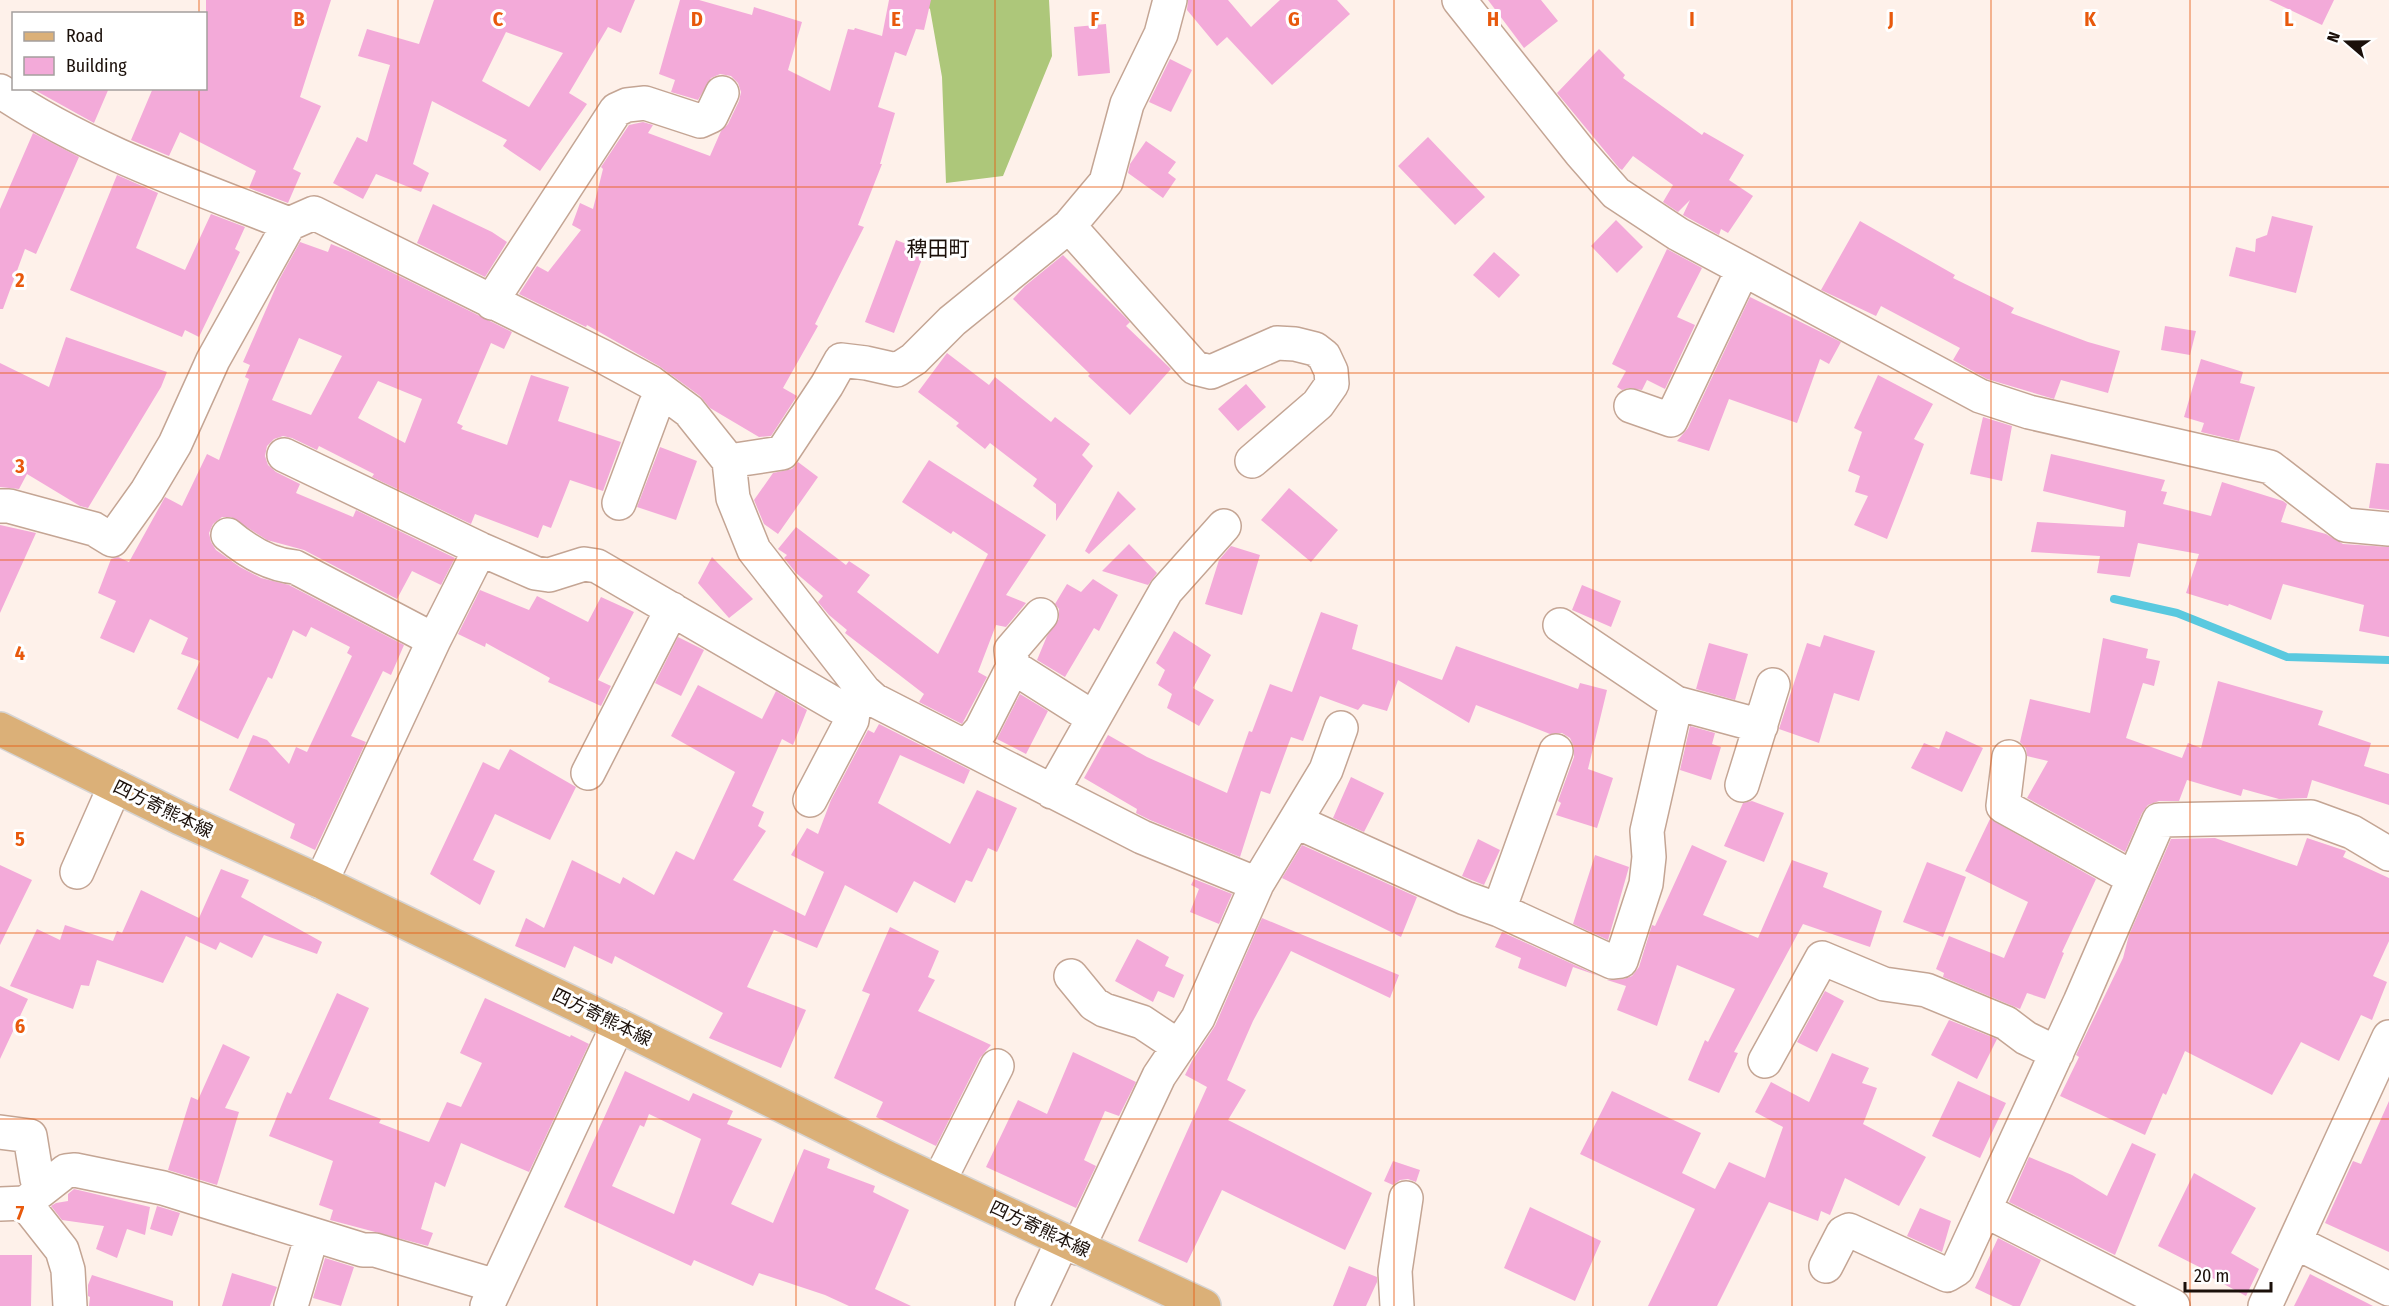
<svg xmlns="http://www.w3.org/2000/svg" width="2389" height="1306" viewBox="0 0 2389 1306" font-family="'Fira Sans Condensed','Noto Sans JP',sans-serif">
	<rect width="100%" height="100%" fill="#fef1ea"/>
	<path fill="#adc77a" d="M920 0H1049L1052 56 1003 176 946 183 942 77 930 9Z"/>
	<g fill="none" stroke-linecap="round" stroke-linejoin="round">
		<path stroke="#5ac9df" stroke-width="8" d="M2114 599 2177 613 2287 657 2389 660"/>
	</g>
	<path fill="#f3aad9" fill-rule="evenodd" d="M206 0H331L300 97 321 106 293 169 301 173 288 203 249 188 256 171 180 132 169 156 131 140 153 88H206Z
		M434 0H635L621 33 608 27 569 93 587 104 540 171 503 146 507 140 432 101 413 164 429 173 421 192 376 174 363 199 333 183 357 137 367 142 390 65 358 56 367 29 419 44ZM506 32 563 53 529 107 482 81Z
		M680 0H699L752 15 754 7 802 22 788 70 830 91 848 29 854 30 855 28 882 36 889 0H931L924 30 916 29 906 56 895 52 878 107 895 113 880 164H882L858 225 864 227 815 324 818 326 783 388 797 396 771 436 759 437 710 408 700 396 659 366 587 325 586 327 519 294 537 266 548 272 581 230 572 225 580 203 593 209 603 169 601 167 629 125 643 122 653 125 648 133 710 156 721 131 728 124 739 101 741 92 738 83 731 76 720 74 711 78 698 100 671 92 675 80 659 74Z
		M1188 0H1228L1251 27 1280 0H1337L1350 14 1272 85 1227 37 1217 46 1187 10Z
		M1488 0H1541L1558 21 1524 48Z
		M2269 0H2334L2322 25Z
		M1106 24 1110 73 1078 76 1074 27Z
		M1599 49 1625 75 1623 78 1702 135 1704 132 1744 155 1729 180 1753 196 1728 233 1721 229 1719 235 1683 215 1690 200 1678 212 1663 202 1673 185 1633 156 1622 170 1619 168 1557 93Z
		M1170 59 1192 70 1171 112 1149 102Z
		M31 88H109L94 123Z
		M33 133 79 157 36 254 25 249 3 309H0V209Z
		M1428 137 1485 197 1455 225 1398 166Z
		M1146 141 1176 162 1168 173 1176 179 1163 198 1128 173 1130 164Z
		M117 175 158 193 136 248 185 270 211 214 245 227 235 249 240 252 199 337 185 330 182 337 70 290Z
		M433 204 492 232 507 242 485 277 417 243Z
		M2272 216 2313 226 2296 293 2229 276 2236 247 2255 252 2256 239 2267 235Z
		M1616 220 1643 247 1617 273 1591 246Z
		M1860 221 1955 275 1953 278 2014 308 2011 313 2088 342 2120 351 2108 393 2061 380 2054 399 1987 379 1953 360 1960 348 1881 306 1876 316 1821 290Z
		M896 240 925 251 894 333 865 322Z
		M300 242 328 252 331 244 351 252 512 332 504 349 491 343 457 423 463 426 461 429 507 445 531 375 569 387 558 421 621 442 603 491 570 480 551 528 543 525 538 538 475 514 471 524 372 477 374 474 319 446 317 450 292 438 283 436 274 439 267 446 265 456 268 465 276 472 300 484 296 493 353 517 356 510 455 558 441 585 412 571 397 599 304 550 267 540 231 517H222L213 524 209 533 211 542 216 550 240 567 261 578 289 585 404 645 391 675 383 671 351 736 366 742 315 850 290 838 295 824 229 790 253 735 267 740 289 764 296 747 307 752 352 656 347 653 350 647 311 627 306 637 293 630 272 679 268 677 238 739 177 709 200 661 181 654 188 638 150 619 134 653 100 638 116 601 98 593 111 559 118 557 129 562 165 497 182 506 207 454 219 460 249 379 245 377 250 365 243 362 279 280ZM299 338 342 356 311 415 272 400ZM378 381 422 399 405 443 358 418Z
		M1667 249 1702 268 1677 317 1695 325 1665 389 1647 380 1642 390 1628 388 1622 390 1617 387 1626 371 1612 364Z
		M1494 252 1520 275 1499 298 1473 275Z
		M1063 255 1130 322 1126 326 1171 369 1130 415 1088 376 1090 374 1013 299 1025 286Z
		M1750 297 1841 342 1829 364 1820 359 1797 423 1729 399 1709 451 1677 441 1688 428Z
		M2165 326 2196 331 2190 355 2161 350Z
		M66 337 167 372 161 387 88 508 80 506 27 474 19 489 0 487V363L49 387Z
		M947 353 989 385 995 377 1051 422 1055 417 1090 444 1082 455 1093 466 1056 521V504L1033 486 1037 479 990 443 985 449 956 426 959 423 918 392Z
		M2201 359 2243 372 2240 383 2255 387 2239 441 2201 432 2204 423 2184 417Z
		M1878 375 1933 404 1914 439 1924 444 1887 539 1854 525 1868 496 1855 492 1860 476 1848 471 1862 432 1854 428Z
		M1246 384 1266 407 1238 431 1218 409Z
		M1983 417 2012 426 2002 481 1970 474Z
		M660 447 697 461 676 520 637 507Z
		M2051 454 2165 480 2161 491 2167 492 2163 504 2211 516 2222 482 2283 501 2287 504 2281 522 2326 534 2343 544 2389 547V637L2359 631 2364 605 2283 584 2271 620 2229 604 2228 606 2186 593 2199 554 2138 543 2130 577 2097 573 2100 556 2031 552 2037 522 2124 527 2126 511 2043 491Z
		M929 460 1046 535 1006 595 1026 603 1006 627 996 625 978 672 987 677 962 724 919 702 924 694 845 633 847 630 829 615 818 602 823 596 796 573 784 558 787 555 778 549 796 527 846 565 849 561 870 575 857 592 938 654 988 554 953 531 951 534 902 502Z
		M798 462 818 477 778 534 764 524 754 500 773 473 792 469Z
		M2376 463 2389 464V510L2369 508Z
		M1289 488 1338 530 1311 562 1261 520Z
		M1118 491 1136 509 1089 554 1085 551Z
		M0 525 36 533 0 613Z
		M1129 544 1157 573 1148 585 1102 571Z
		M1231 546 1260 555 1242 615 1205 604 1219 560Z
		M712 557 753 599 729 618 698 583Z
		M1093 579 1118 595 1099 631 1094 628 1065 677 1037 660 1047 636 1059 619V609L1055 604 1067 584 1081 592Z
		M1582 585 1621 601 1611 627 1572 610Z
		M480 590 529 610 537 596 588 622 601 597 634 612 598 680 611 686 601 706 548 682 550 678 486 643 485 647 458 634Z
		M1321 612 1358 625 1352 649 1442 680 1456 646 1578 689 1580 683 1607 690 1588 769 1613 778 1597 828 1556 815 1561 803 1558 801 1574 757V747L1570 738 1562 733 1550 734 1476 705 1469 723 1398 680 1387 711 1363 704 1358 710 1320 696 1303 741 1291 737 1270 794 1261 791 1240 857 1150 820 1136 813 1137 809 1084 778 1108 735 1147 757 1227 793 1249 731 1252 732 1270 684 1292 692Z
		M1174 631 1211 655 1193 688 1214 700 1199 726 1167 708 1172 694 1158 685 1165 670 1156 663Z
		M1824 635 1875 651 1859 701 1834 693 1819 743 1779 729 1807 643 1820 647Z
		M678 637 704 650 681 696 655 683Z
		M2103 638 2148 649 2146 658 2160 661 2154 686 2143 683 2126 738 2182 758 2188 743 2201 748 2218 681 2323 711 2318 725 2371 743 2364 766 2389 774V805L2312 780 2307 798 2279 799 2243 789 2241 796 2187 780 2179 801H2159L2148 805 2142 813 2125 852 2027 798 2048 761 2027 756 2026 749 2020 742 2030 699 2090 713Z
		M1709 643 1748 654 1735 700 1696 689Z
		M698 685 762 719 776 691 807 710 793 745 782 739 752 806 764 812 758 826 766 831 733 880 805 916 824 872 791 855 807 828 818 834 831 800 868 730 874 733 879 724 970 770 964 784 900 755 878 803 950 844 977 790 1017 808 997 852 988 848 972 882 966 880 955 903 914 881 897 913 845 885 817 948 774 930 747 987 806 1010 781 1068 709 1038 723 1013 615 956 612 964 574 946 565 968 515 946 526 918 544 928 572 860 620 884 623 877 654 895 676 851 694 860 735 772 671 736Z
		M1020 694 1048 711 1026 754 997 739Z
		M1690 726 1715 733 1712 744 1721 747 1711 780 1680 770Z
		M1946 731 1983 748 1962 792 1911 768 1924 743 1939 749Z
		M510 749 576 787 550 840 495 814 473 860 495 871 480 905 430 874 483 762 499 770Z
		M1351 777 1384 793 1364 832 1333 818Z
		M1752 801 1784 813 1764 862 1724 846 1743 803Z
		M1990 819 2096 879 2062 952 2064 953 2045 999 2027 993 2020 1009 1943 977 1944 973 1936 969 1949 936 2004 958 2028 902 1965 871Z
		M2215 838 2297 866 2307 838 2346 851 2343 857 2389 878V941L2373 976 2387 982 2372 1020 2361 1015 2339 1061 2301 1042 2272 1095 2185 1051 2166 1095 2163 1093 2145 1135 2060 1096 2079 1057 2076 1055 2123 958 2129 935 2171 839Z
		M1478 839 1500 850 1484 885 1462 876Z
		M1302 845 1417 897 1401 937 1282 878Z
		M1692 845 1727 861 1703 915 1758 938 1792 860 1828 873 1823 887 1882 911 1870 947 1803 924 1734 1052 1738 1053 1719 1093 1688 1080 1705 1040 1708 1042 1735 989 1677 965 1657 1026 1617 1010 1626 986 1607 980 1624 979 1632 976 1639 967 1652 925 1655 926Z
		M1595 855 1629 867 1608 940 1573 924Z
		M1927 862 1966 877 1943 937 1903 922Z
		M0 865 32 880 0 945Z
		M221 869 249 880 241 897 322 942 317 954 264 935 252 958 220 942 216 950 186 936 163 983 97 960 89 986 81 985 73 1009 10 986 37 929 60 940 65 925 113 941 117 931 122 933 141 890 199 918Z
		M1194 879 1232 894 1219 924 1190 912 1199 889 1191 885Z
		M1262 918 1399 975 1390 998 1291 951 1253 1021 1227 1080 1246 1090 1228 1120 1372 1193 1345 1250 1222 1190 1187 1263 1138 1241 1207 1087 1185 1075 1192 1061 1215 1026Z
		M890 927 939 951 928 977 935 980 918 1011 991 1045 980 1058 936 1146 876 1117 883 1102 834 1078 870 994 862 991Z
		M1502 932 1599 976 1573 967 1566 987 1518 968 1521 958 1495 947Z
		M1137 939 1169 957 1165 966 1184 975 1174 998 1158 991 1153 1002 1115 981Z
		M0 986 28 999 0 1059Z
		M1825 991 1844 1001 1817 1052 1797 1042Z
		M337 993 369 1008 329 1099 381 1119 379 1123 429 1142 447 1102 461 1107 482 1063 460 1053 485 998 570 1037 571 1035 589 1044 529 1172 461 1143 445 1187 435 1182 421 1229 433 1233 428 1246 330 1220 333 1210 319 1205 333 1161 269 1136 287 1092 291 1094Z
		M1949 1020 1997 1039 1977 1079 1931 1055Z
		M223 1044 250 1057 225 1108 239 1112 217 1185 168 1170 191 1097 198 1100Z
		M1073 1052 1136 1082 1119 1116 1105 1111 1084 1160 1096 1166 1076 1208 986 1167 1018 1100 1047 1114Z
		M1832 1053 1869 1068 1862 1083 1877 1088 1863 1124 1926 1157 1899 1206 1845 1178 1830 1215 1821 1211 1818 1221 1769 1202 1717 1306H1648L1695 1209 1580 1154 1612 1091 1701 1133 1682 1173 1715 1189 1729 1162 1765 1178 1783 1127 1755 1112 1771 1082 1809 1102Z
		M625 1071 689 1101 693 1093 733 1111 727 1124 762 1139 731 1204 773 1223 804 1149 830 1159 827 1168 875 1186 873 1192 909 1210 875 1289 911 1306H849L825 1295 759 1273 753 1286 694 1260 691 1266 564 1207ZM649 1114 701 1139 674 1214 612 1186 640 1125 644 1127Z
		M1958 1081 2006 1103 1980 1158 1932 1136Z
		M2389 1101V1252L2325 1223 2353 1161 2361 1164Z
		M2132 1143 2156 1154 2115 1255 2009 1202 2029 1157 2072 1175 2107 1196Z
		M1393 1161 1420 1170 1416 1182 1408 1179 1400 1180 1393 1185 1384 1181Z
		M2194 1173 2256 1208 2231 1253 2259 1269 2246 1296 2207 1275 2209 1272 2158 1246Z
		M74 1189 150 1207 145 1235 127 1229 117 1258 96 1249 104 1226 62 1220 51 1206 56 1203 68 1201V1194Z
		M157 1206 180 1213 172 1236 150 1229Z
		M1530 1207 1601 1241 1575 1301 1504 1268Z
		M1920 1208 1951 1221 1942 1252 1907 1236Z
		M1998 1238 2041 1260 2020 1306H2013L1975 1288Z
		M0 1255H32L31 1306H0Z
		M325 1258 354 1267 341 1306 313 1298Z
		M1349 1266 1377 1277V1282L1366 1306H1333Z
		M232 1273 277 1287 270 1306H222Z
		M2310 1274 2373 1306H2294Z
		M92 1275 173 1301V1306H89L90 1297 88 1296V1285Z"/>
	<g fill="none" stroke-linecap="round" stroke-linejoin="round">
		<g stroke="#c4a594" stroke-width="36">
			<path id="minor" d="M1459 0 1580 152 1616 193 1678 234 1980 396 2029 412 2270 467 2345 525 2389 529
				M0 91C88 150 190 185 289 224
				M1069 226 1195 368 1211 372 1277 343 1295 344 1315 349 1324 356 1331 371 1332 384 1318 404 1252 461
				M492 303 500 288 616 110 627 105 645 103 700 121 711 116 722 93
				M1631 406 1671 420 1743 269
				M284 455 480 549 535 573 549 575 584 564 597 566 838 706 854 705
				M729 461 782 453 827 385 841 360 866 363 897 370 914 359 952 321 1069 226 1106 182 1127 104 1161 34 1170 0
				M619 503 655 406 662 392
				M0 506H9L94 529 112 540 147 491 175 444 213 360 289 224 314 213 602 356 650 382 689 411 729 461 733 498 754 550 864 691 874 700 1142 837 1257 884
				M228 535C247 551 269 565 295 567L434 640
				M1560 625 1676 703 1761 726
				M1013 667 1092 717
				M966 747 981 730 1013 667 1011 650 1041 615
				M2009 757 2003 806 2133 878
				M588 773 672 609
				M1742 785 1773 685
				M1052 792 1166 591 1224 526
				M810 800 852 720 854 705 864 691
				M1297 822 1465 898 1499 910 1612 962 1621 961 1646 884 1649 857 1647 831 1676 703
				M77 872 115 786
				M321 882 434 640 480 549
				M1499 910 1556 751
				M1071 976 1094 1004 1104 1010 1142 1022 1178 1046
				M1765 1061 1822 958 1884 984 1926 990 2006 1023 2026 1038 2057 1053
				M0 1132 30 1136 37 1179 42 1187
				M939 1181 997 1066
				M25 1203 62 1250 68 1270 70 1306
				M0 1204 25 1203 66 1171 75 1170 163 1188 363 1250H375L496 1286
				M1984 1210 2173 1306
				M2295 1242 2389 1289
				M1078 1248 1159 1076 1198 1018 1257 884 1326 770 1341 728
				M1826 1266 1843 1233 1849 1230 1947 1275 1957 1269 2080 1002 2159 820 2311 817 2352 832 2389 854
				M291 1306 312 1235
				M487 1306 618 1025
				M1032 1306 1063 1240
				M1397 1306 1395 1271 1406 1198
				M2265 1306 2389 1037"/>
		</g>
		<g stroke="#d6d4d3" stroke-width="36">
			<path id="major" d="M0 729 180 818 321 882 618 1025 888 1158 1204 1306"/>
		</g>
		<use href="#minor" stroke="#fff" stroke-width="33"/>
		<use href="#major" stroke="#dbb078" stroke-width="33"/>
	</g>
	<path fill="none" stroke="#e8590c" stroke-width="1.5" stroke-opacity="0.55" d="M199 0V14M398 0V1306M597 0V1306M796 0V1306M995 0V1306M1194 0V1306M1394 0V1306M1593 0V1306M1792 0V1306M1991 0V1306M2190 0V1306M199 88V1306M0 187H2389M0 373H2389M0 560H2389M0 746H2389M0 933H2389M0 1119H2389"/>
	<g text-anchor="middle" stroke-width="6" stroke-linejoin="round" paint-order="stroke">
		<g font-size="18" fill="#1b100a" stroke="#fff">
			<text transform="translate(163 809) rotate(26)" y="6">四方寄熊本線</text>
			<text transform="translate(602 1017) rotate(26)" y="6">四方寄熊本線</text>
			<text transform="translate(1040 1229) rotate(25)" y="6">四方寄熊本線</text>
		</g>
		<g font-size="21" fill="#1b100a" stroke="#fff">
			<text x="938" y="256">稗田町</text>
		</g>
	</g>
	<g font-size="20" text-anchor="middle" font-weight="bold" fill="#e8590c" stroke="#fff" stroke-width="6" stroke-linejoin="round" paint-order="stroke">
		<text x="299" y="26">B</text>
		<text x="498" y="26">C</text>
		<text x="697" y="26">D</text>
		<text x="896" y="26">E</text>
		<text x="1095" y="26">F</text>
		<text x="1294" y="26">G</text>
		<text x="1493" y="26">H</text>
		<text x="1692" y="26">I</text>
		<text x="1891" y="26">J</text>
		<text x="2090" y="26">K</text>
		<text x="2289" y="26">L</text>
		<text x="20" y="287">2</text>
		<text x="20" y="473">3</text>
		<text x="20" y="660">4</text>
		<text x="20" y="846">5</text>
		<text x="20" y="1033">6</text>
		<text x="20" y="1220">7</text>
	</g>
	<rect x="12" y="12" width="195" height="78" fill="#ffffff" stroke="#a49f9d" stroke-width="1.5"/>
	<rect x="24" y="32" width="30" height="9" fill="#dbb078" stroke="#a49f9d" stroke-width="1.5"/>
	<text x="66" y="42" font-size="18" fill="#1b100a">Road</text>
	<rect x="24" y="57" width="30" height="18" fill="#f3aad9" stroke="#a49f9d" stroke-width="1.5"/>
	<text x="66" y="72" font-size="18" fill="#1b100a">Building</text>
	<g transform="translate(2347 42) rotate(290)" stroke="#ffffff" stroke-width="4.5" paint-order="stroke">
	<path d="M0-4.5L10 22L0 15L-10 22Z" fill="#1b100a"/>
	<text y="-9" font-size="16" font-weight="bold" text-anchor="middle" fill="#1b100a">N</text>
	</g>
	<path d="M2185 1282v9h86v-9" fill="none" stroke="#1b100a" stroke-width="3"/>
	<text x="2194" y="1282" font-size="18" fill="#1b100a" stroke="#ffffff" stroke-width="4.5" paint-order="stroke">20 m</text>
</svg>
